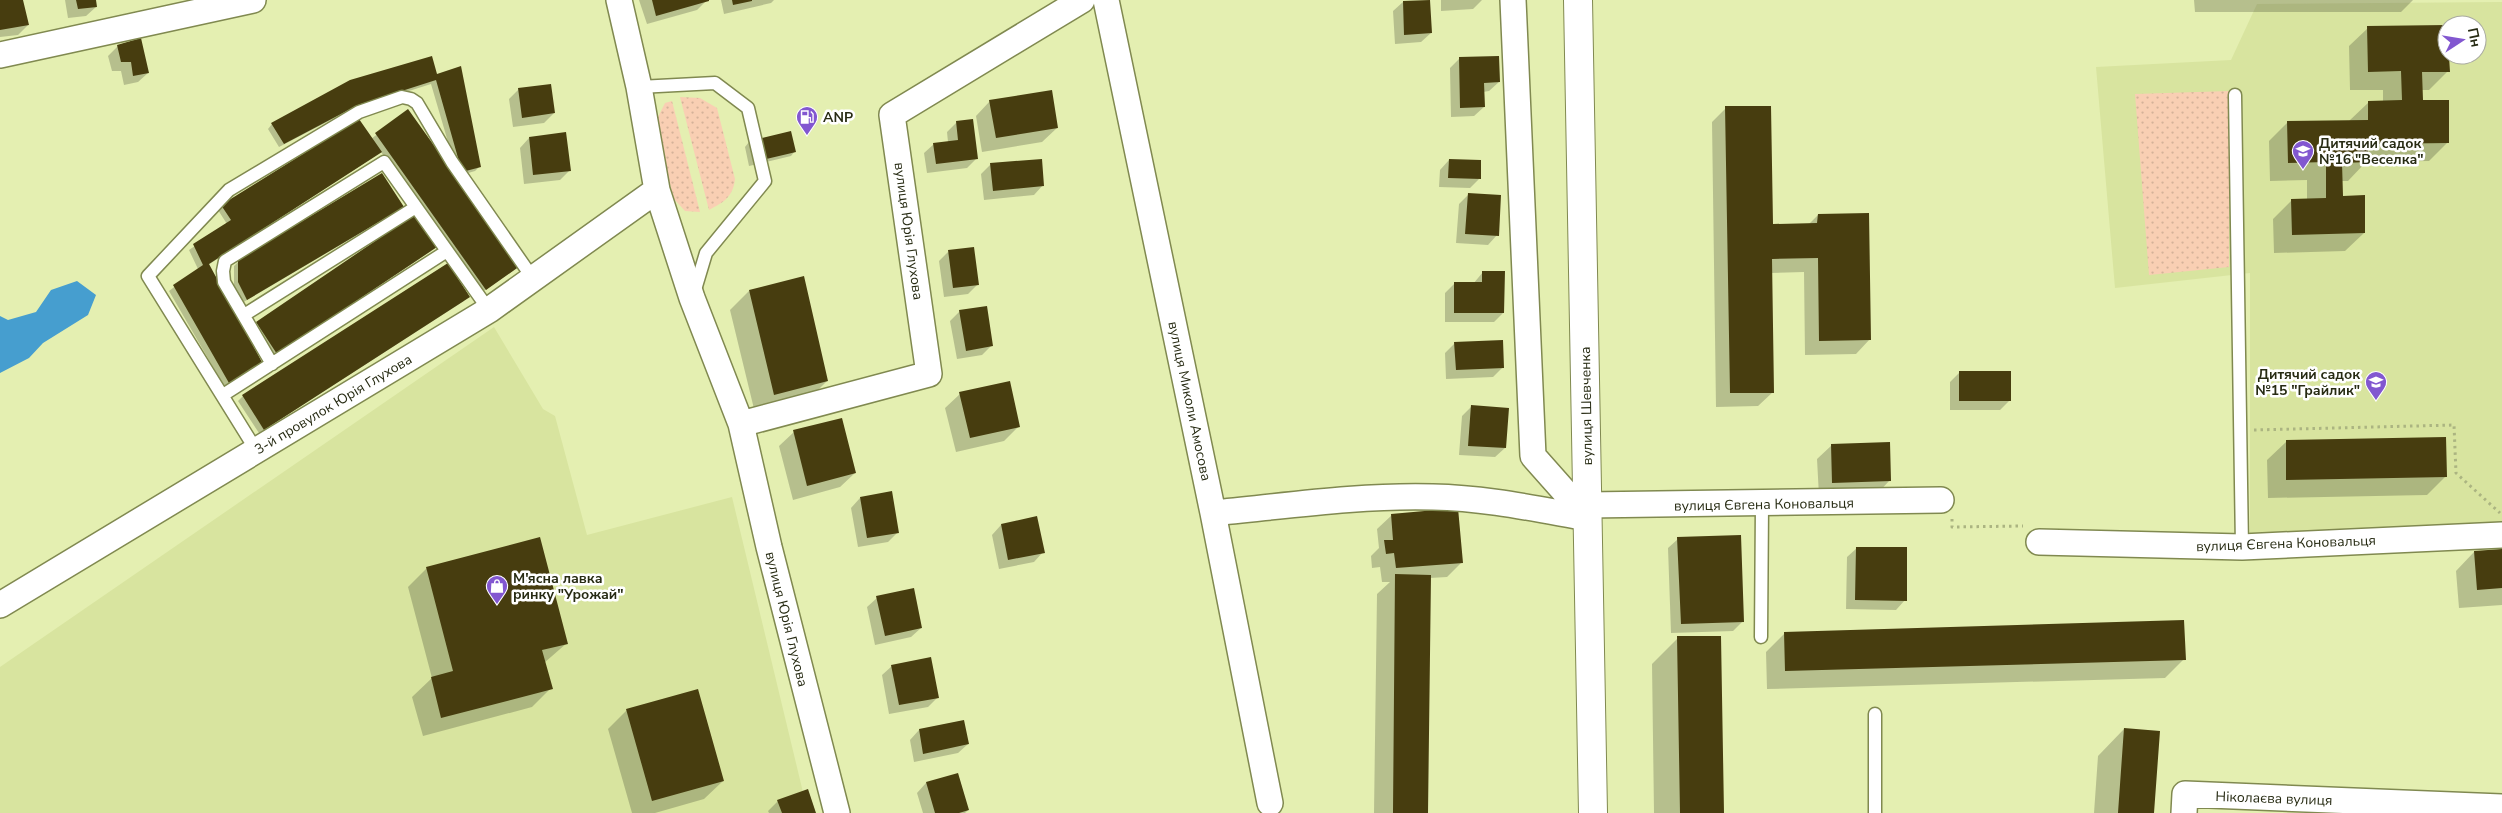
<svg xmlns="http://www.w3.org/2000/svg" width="2502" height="813" viewBox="0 0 2502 813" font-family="'Nunito Sans',sans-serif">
	<defs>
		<pattern id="grass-dots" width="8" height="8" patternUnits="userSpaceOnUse" patternTransform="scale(1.25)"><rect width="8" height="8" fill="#f9cfb3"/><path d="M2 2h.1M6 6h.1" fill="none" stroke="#d5b299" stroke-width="1.8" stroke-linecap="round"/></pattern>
	</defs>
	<rect width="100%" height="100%" fill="#e4efb1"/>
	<path fill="#d8e49f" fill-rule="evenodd" d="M2502 2V526L2250 541V273L2115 288 2096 67 2231 60 2257 4ZM2447 25H2477V55H2447Z
		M494 327 543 409 555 416 587 535 732 497 808 813H0V667Z"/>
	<path fill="url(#grass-dots)" d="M2229 91V267L2149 275 2135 94Z
		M680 97 700 98 717 108 735 179C733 197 724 202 709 210Z
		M672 101 700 212 685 211 674 199 654 125 665 103Z"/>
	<path fill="#469ecf" d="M77 281 96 295 88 315 43 343 29 358 0 373V316L8 320 36 312 51 290Z"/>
	<path fill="#0003" d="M0 0H22L28 25 18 35 0 37Z
		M65 0H95L96 7 86 16 68 18Z
		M639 0H706V1L697 10 647 24Z
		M721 0H774L771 3 724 14Z
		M1441 0H1482L1473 9 1441 11Z
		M2194 0H2413L2401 12H2195Z
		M1403 2 1431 33 1421 42 1395 44 1393 11Z
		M2368 28 2448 71 2429 90H2421V102L2448 142 2429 161 2366 162 2348 181H2341L2342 197 2364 233 2345 251 2274 253 2273 219 2292 200H2307V180L2270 181 2269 141 2288 122 2349 121 2369 102H2383V90H2350L2349 46Z
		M118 46 148 73 138 82 124 85 121 71H112L108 56Z
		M1459 59 1499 82 1489 91 1483 92 1484 107 1474 116 1451 117 1450 68Z
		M437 76 480 166 475 171 458 176 431 84 352 109 279 147 268 129 272 124Z
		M519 89 554 113 544 123 513 127 509 99Z
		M990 101 1057 128 1042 142 982 152 976 116Z
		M1726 108 1771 225 1809 224 1818 215 1870 339 1856 354 1805 355 1804 272 1771 273 1773 392 1758 406 1716 407 1712 122Z
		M408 111 514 270 481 293 381 152 208 265 257 368 224 386 169 291 198 269 189 250 227 224 218 210 222 206 371 139Z
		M957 122 976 159 967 168 927 173 924 153 934 144 948 142 947 132Z
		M790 132 795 151 791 156 749 166 745 147 749 142Z
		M529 138 570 170 560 180 524 184 520 148Z
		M1449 160 1479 179 1470 188 1439 187 1440 170Z
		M991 164 1043 185 1034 195 984 200 981 174Z
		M1468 195 1497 235 1488 245 1456 243 1459 204Z
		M403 207 398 211 242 303 234 287V266L239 261Z
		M415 216 431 251 272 358 252 328 256 323Z
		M948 252 978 284 968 294 944 297 939 261Z
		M447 264 464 301 259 433 238 401 243 396Z
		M1483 272 1503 313 1494 322H1445V293L1455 283 1473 284Z
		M749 291 827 381 808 400 755 413 730 310Z
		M960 311 991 346 982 355 957 359 950 321Z
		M1455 343 1503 367 1493 377 1446 379 1445 353Z
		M1960 372 2010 400 2000 410H1950V382Z
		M960 394 1019 426 1004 441 956 452 945 408Z
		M1471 407 1505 448 1495 457 1459 455 1462 416Z
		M794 432 855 473 840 487 793 500 779 446Z
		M2286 442 2446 476 2427 495 2268 498 2267 460Z
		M1832 445 1890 480 1876 495 1819 496 1817 459Z
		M860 498 898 532 888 542 858 547 851 508Z
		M1392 515 1461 563 1447 577 1430 578 1427 813H1374L1377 594 1390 582H1382L1380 567 1372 568 1371 556 1379 548 1377 529Z
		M1036 518 1043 552 1034 562 999 569 992 535 1001 525Z
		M1678 539 1743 621 1733 631 1671 633 1668 548Z
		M1857 548 1905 600 1896 610 1846 609 1847 557Z
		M2502 550V605L2459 608 2456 571 2474 552Z
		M427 568 567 643 544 663 551 688 532 707 423 736 412 697 432 678 408 587Z
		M877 598 921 628 911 637 875 645 867 607Z
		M1785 633 2184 659 2165 678 1767 689 1766 652Z
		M1678 638 1722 813H1654L1652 664Z
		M892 666 938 697 928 707 889 714 882 675Z
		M627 710 723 781 704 799 655 813H632L608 729Z
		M963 721 968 744 958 753 914 762 910 740 919 730Z
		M2124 729 2153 813H2094L2098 756Z
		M958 774 968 810 965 813H923L917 793 926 783Z
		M778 801 815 813H769L768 811Z"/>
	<path fill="#473d0f" d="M0 0H23L29 25 0 30Z
		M76 0H96L97 7 78 9Z
		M652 0H709V1L656 16Z
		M732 0H752V1L733 5Z
		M1430 0 1432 33 1404 35 1403 1Z
		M2447 25 2450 72H2422L2423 100H2449V143L2368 144V162L2342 163 2343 196 2365 195V233L2292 235 2291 199 2326 198V162L2288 163 2287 121 2368 120V101L2402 100 2401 71 2368 72 2367 26Z
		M141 38 149 73 133 76 131 62H121L117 45Z
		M432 56 437 74 461 66 481 167 462 172 436 80 358 105 284 144 271 123 350 80Z
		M1499 56 1500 82 1484 83 1485 107 1460 108 1459 57Z
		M551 84 555 113 522 118 518 88Z
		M1052 90 1058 128 996 138 989 100Z
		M1725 106H1771L1773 224 1817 223 1818 214 1869 213 1871 340 1819 341 1818 258 1772 259 1774 393H1730Z
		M408 109 520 266 486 290 375 133Z
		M359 119 382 152 209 264 263 364 229 383 173 285 203 265 193 244 231 220 221 205Z
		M973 119 978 159 936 164 933 143 958 140 956 121Z
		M791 131 796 152 754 162 749 141Z
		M566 132 571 171 533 175 529 137Z
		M1042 159 1044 186 993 191 990 163Z
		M1449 159 1481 160V179L1448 178Z
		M382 173 404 207 247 300 238 282V260Z
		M1468 193 1501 195 1499 236 1465 234Z
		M415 214 437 247 277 354 256 322Z
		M974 247 979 285 953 288 948 250Z
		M448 263 470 297 264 430 242 395Z
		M1482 271H1505L1504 313H1454V282H1482Z
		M804 276 828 381 774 395 749 290Z
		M987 306 993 346 966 351 959 310Z
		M1503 340 1504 368 1456 370 1454 342Z
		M1959 371H2011V401H1959Z
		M1010 381 1020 427 970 438 959 392Z
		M1471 405 1509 408 1506 448 1468 446Z
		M842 418 856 473 807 486 793 430Z
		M2446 437 2447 477 2286 480V440Z
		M1890 442 1891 481 1832 483 1831 444Z
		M892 491 899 533 867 538 860 497Z
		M1458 508 1463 563 1396 568 1394 553 1386 554 1384 540H1393L1391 514Z
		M1037 516 1045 553 1008 560 1001 524Z
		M1741 535 1744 622 1681 624 1677 537Z
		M540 537 568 644 542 650 553 689 441 718 431 677 453 671 426 567Z
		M1856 547H1907V601L1855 600Z
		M2502 549V588L2477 590 2474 551Z
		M1395 574 1431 575 1428 813H1393Z
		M914 588 922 628 885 636 876 596Z
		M2184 620 2186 660 1785 671 1784 632Z
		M1677 636H1721L1724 813H1680Z
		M931 657 939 698 899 705 891 665Z
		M698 689 724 781 652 801 626 709Z
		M964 720 969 744 923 754 919 729Z
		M2124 728 2160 731 2154 813H2118Z
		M958 773 969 810 959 813H935L926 782Z
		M808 789 816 813H782L777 800Z"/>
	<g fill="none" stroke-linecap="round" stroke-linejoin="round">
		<g stroke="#808950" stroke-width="15">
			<path id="service" d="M639 87 715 83 748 108 765 181 706 253 694 293
				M2235 95 2242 547
				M244 315 416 207
				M272 364 224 282 223 271 225 261 384 162 489 310
				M223 395 447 251
				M256 450 148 276 229 190 359 112 402 97 411 99 417 103 452 162 532 277
				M1761 637 1762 504
				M1875 714V813"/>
		</g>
		<g stroke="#808950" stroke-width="28">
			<path id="minor" d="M619 0 639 87 657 190 692 298 741 424 769 547 837 813
				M1106 0 1213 513 1270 803
				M1513 0 1533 456 1588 518
				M0 55 253 0
				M741 424 929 374 892 115 1082 0
				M1588 505 1941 500
				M1213 513C1286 506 1359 495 1433 497 1486 498 1536 509 1588 518
				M2039 542 2242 547 2502 535
				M0 605 489 310 657 190
				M2184 813 2185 794 2502 807"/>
		</g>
		<g stroke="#808950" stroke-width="30">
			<path id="secondary" d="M1578 0 1593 813"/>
		</g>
		<path stroke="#abb481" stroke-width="3" stroke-dasharray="2.5 4" stroke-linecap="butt" d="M2254 430 2454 425 2456 473 2500 513
			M1952 519V527L2023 526"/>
		<use href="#service" stroke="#fff" stroke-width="12"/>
		<use href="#minor" stroke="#fff" stroke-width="25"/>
		<use href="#secondary" stroke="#fff" stroke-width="28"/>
	</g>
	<defs>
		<g id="fuel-pin" transform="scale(1.125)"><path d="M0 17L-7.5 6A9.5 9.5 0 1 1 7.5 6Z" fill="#8257d0" stroke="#fff"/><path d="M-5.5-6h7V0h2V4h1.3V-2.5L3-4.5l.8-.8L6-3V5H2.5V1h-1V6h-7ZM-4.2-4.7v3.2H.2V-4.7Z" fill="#fff"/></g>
		<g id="school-pin" transform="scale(1.125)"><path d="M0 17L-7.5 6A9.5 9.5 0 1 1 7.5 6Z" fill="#8257d0" stroke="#fff"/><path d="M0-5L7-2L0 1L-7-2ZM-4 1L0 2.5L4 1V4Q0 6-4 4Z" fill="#fff"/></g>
		<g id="shop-pin" transform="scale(1.125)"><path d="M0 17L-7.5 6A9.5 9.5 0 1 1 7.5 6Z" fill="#8257d0" stroke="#fff"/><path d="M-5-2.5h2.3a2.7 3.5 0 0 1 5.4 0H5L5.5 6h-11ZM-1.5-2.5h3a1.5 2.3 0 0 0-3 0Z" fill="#fff"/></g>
	</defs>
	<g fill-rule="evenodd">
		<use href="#fuel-pin" x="807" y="117"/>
		<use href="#school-pin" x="2303" y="151"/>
		<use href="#school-pin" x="2376" y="382"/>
		<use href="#shop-pin" x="497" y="586"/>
	</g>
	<g text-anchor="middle" stroke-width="5" stroke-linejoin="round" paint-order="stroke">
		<g font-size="14" font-weight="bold" fill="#272b13" stroke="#fff" text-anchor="start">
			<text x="823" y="122">ANP</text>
			<text x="2319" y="148">Дитячий садок<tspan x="2319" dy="16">№16 "Веселка"</tspan></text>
			<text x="2360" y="379" text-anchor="end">Дитячий садок<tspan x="2360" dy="16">№15 "Грайлик"</tspan></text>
			<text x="513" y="583">М'ясна лавка<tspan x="513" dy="16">ринку "Урожай"</tspan></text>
		</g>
		<g font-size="14" fill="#272b13" stroke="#fff">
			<text transform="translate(909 231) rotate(82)" y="5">вулиця Юрія Глухова</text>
			<text transform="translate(1190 401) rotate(78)" y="5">вулиця Миколи Амосова</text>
			<text transform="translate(333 404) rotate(-31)" y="5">3-й провулок Юрія Глухова</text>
			<text transform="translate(1586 406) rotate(-91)" y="5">вулиця Шевченка</text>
			<text transform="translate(1764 504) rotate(-1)" y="5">вулиця Євгена Коновальця</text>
			<text transform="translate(2286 543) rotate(-2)" y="5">вулиця Євгена Коновальця</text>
			<text transform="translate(787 619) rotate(76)" y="5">вулиця Юрія Глухова</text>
			<text transform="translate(2274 798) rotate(2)" y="5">Ніколаєва вулиця</text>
		</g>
	</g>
	<g transform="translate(2462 40) rotate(78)"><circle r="24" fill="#ffffff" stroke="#a9aaa1"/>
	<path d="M0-4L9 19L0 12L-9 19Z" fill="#8257d0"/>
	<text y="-8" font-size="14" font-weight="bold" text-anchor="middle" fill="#272b13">Пн</text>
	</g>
</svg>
